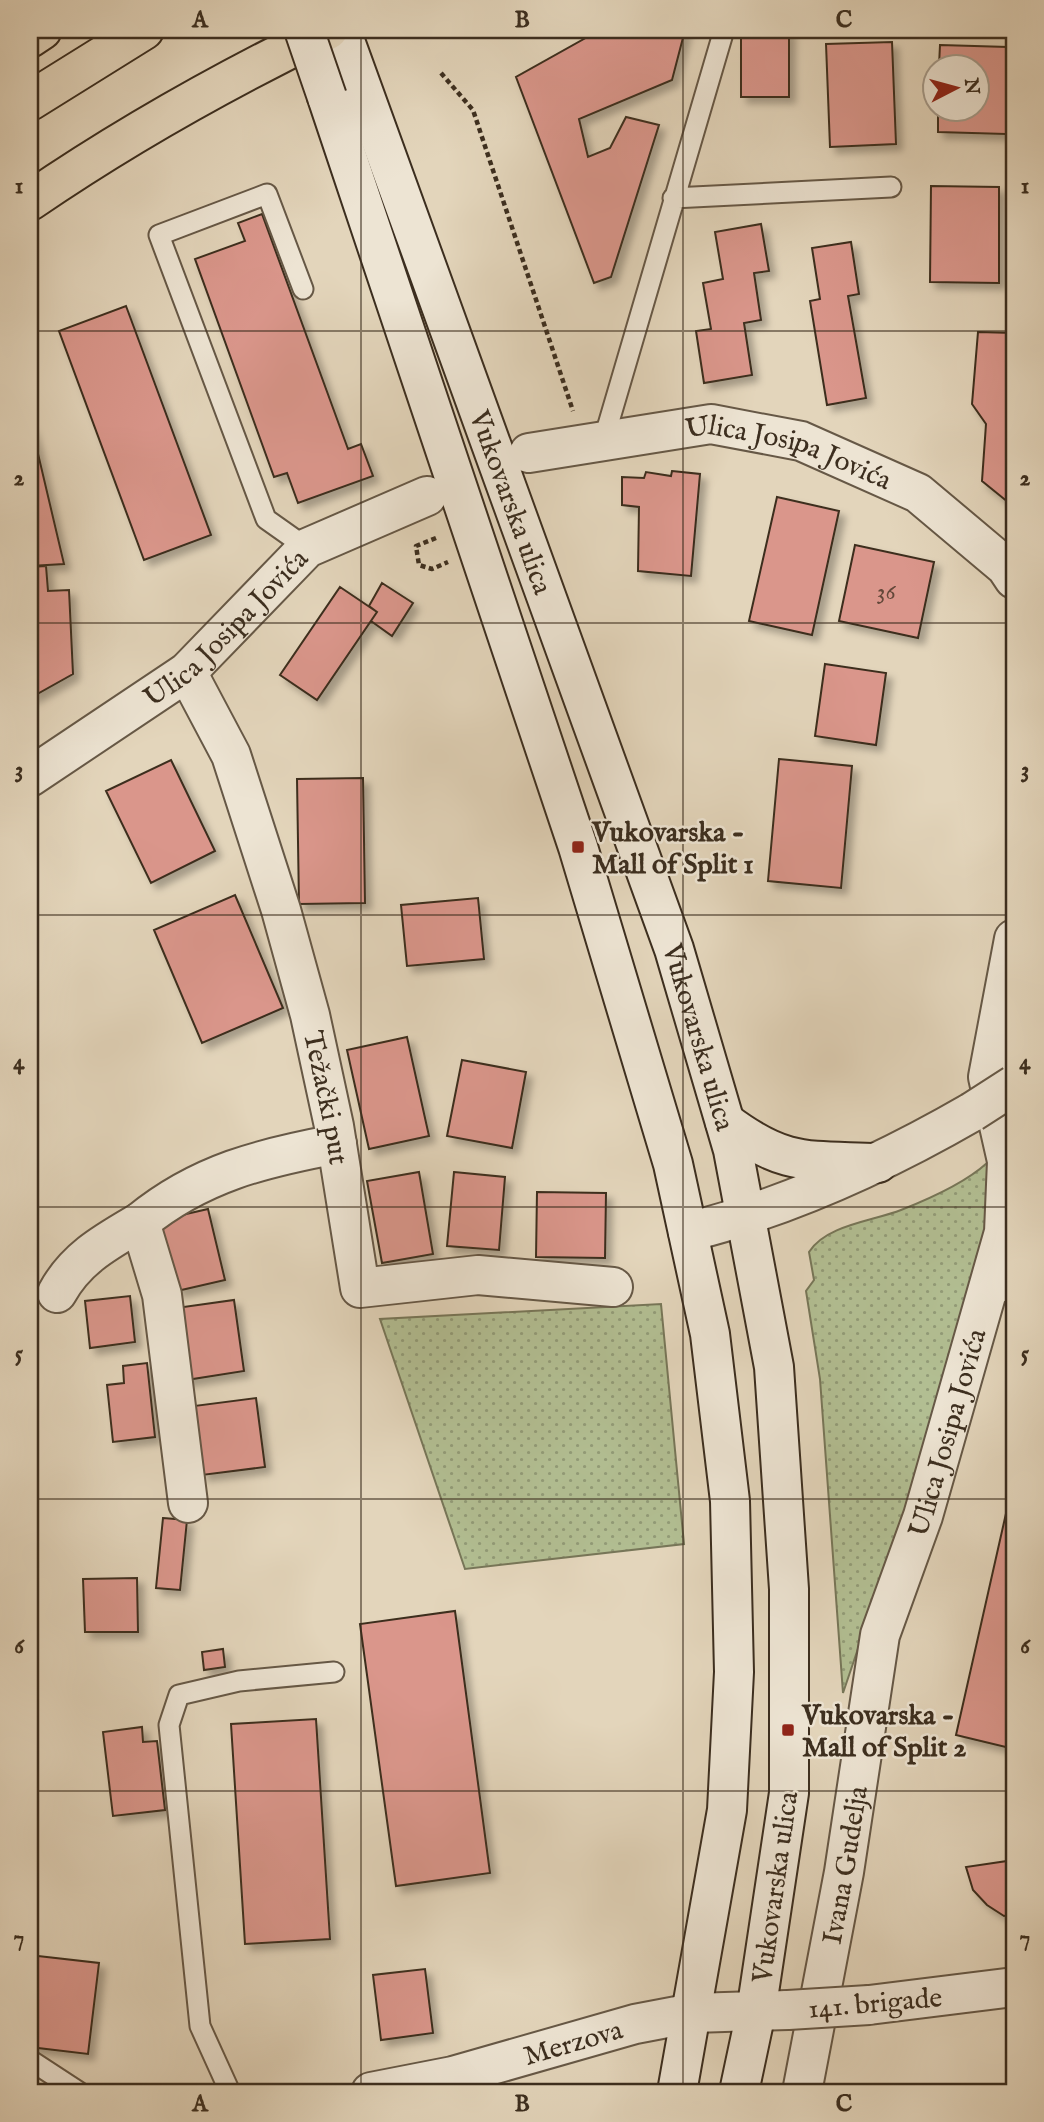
<svg xmlns="http://www.w3.org/2000/svg" width="1044" height="2122" viewBox="0 0 1044 2122" font-family="'IM FELL English',serif">
	<defs>
		<pattern id="grass-dots" width="8" height="8" patternUnits="userSpaceOnUse" patternTransform="scale(1.75)"><rect width="8" height="8" fill="#b2be92"/><path d="M2 2h.1M6 6h.1" fill="none" stroke="#929b77" stroke-width="1.8" stroke-linecap="round"/></pattern>
		<filter id="shadow"><feDropShadow dx="6" dy="6" stdDeviation="3.5" flood-color="#0004"/></filter>
	</defs>
	<rect width="100%" height="100%" fill="#e3d5bb"/>
	<filter id="stains"><feTurbulence type="fractalNoise" baseFrequency=".00286" numOctaves="4"/><feColorMatrix values="0 0 0 0 .2 0 0 0 0 .09 0 0 0 0 .02 0 0 0 .5 -.17"/></filter>
	<radialGradient id="worn" r=".72"><stop offset=".6" stop-color="#630" stop-opacity="0"/><stop offset="1" stop-color="#630" stop-opacity=".3"/></radialGradient>
	<path fill="url(#grass-dots)" stroke="#777658" stroke-width="2" d="M987 1163 998 1202 945 1392 843 1693 820 1379 806 1291 814 1280 809 1252C826 1225 873 1221 901 1210 929 1199 965 1183 987 1163Z
		M661 1304 684 1544 465 1569 380 1319Z"/>
	<path fill="#da968b" stroke="#3c2e1f" stroke-width="2" filter="url(#shadow)" d="M600 30H685L672 80 579 119 588 157 610 148 626 117 659 125 611 277 594 283 516 77Z
		M741 30H789V97H741Z
		M892 42 896 144 830 147 826 44Z
		M940 45 1008 47 1006 134 938 132V108H978V66H939Z
		M931 186 999 187V283L930 282Z
		M262 214 348 449 361 444 373 476 298 503 287 473 274 477 195 259 245 241 238 223Z
		M761 224 769 271 754 273 761 320 744 323 752 375 704 383 696 331 711 329 703 283 723 279 715 232Z
		M851 242 859 294 848 296 866 398 827 405 810 301 820 299 812 248Z
		M126 306 211 535 144 560 59 331Z
		M978 332 1014 333V507L982 481 986 424 972 404Z
		M30 425 35 441 64 564 30 566Z
		M672 471 700 474 691 576 638 571 639 507 622 505V477L644 478 646 472 671 476Z
		M777 497 839 511 812 635 749 621Z
		M855 545 934 562 918 638 839 621Z
		M46 566 48 591 69 590 73 674 30 698V567Z
		M382 583 413 603 392 636 371 621 377 612 369 606Z
		M340 587 377 612 317 700 280 675Z
		M825 664 886 673 876 745 815 736Z
		M779 759 852 766 841 888 768 881Z
		M171 760 215 851 151 883 106 791Z
		M363 778 365 903 299 904 297 779Z
		M235 895 283 1008 202 1043 154 930Z
		M478 898 484 959 407 966 401 905Z
		M407 1037 429 1136 369 1149 347 1050Z
		M462 1060 526 1072 512 1148 447 1136Z
		M419 1172 433 1254 382 1263 367 1181Z
		M454 1172 505 1177 499 1250 447 1246Z
		M537 1192 606 1193 605 1258 536 1257Z
		M208 1209 225 1280 177 1291 160 1220Z
		M130 1296 135 1342 90 1348 85 1301Z
		M234 1300 244 1371 180 1381 169 1309Z
		M147 1363 155 1437 113 1442 107 1385 124 1383 123 1366Z
		M256 1398 265 1467 202 1475 194 1406Z
		M1014 1478V1749L956 1735Z
		M163 1518 187 1520 180 1590 156 1588Z
		M137 1578 138 1632H85L83 1579Z
		M455 1611 490 1873 396 1886 360 1624Z
		M223 1649 225 1667 204 1670 202 1652Z
		M316 1719 330 1939 245 1944 231 1724Z
		M142 1727 143 1742 157 1741 165 1810 113 1816 103 1732Z
		M1014 1860V1914L1004 1916 987 1905 973 1890 966 1867Z
		M38 1956 99 1963 88 2054 30 2047Z
		M425 1969 433 2033 381 2040 373 1975Z"/>
	<g fill="none" stroke-linecap="round" stroke-linejoin="round">
		<g stroke="#665846" stroke-width="23">
			<path id="lane" d="M673 198 891 187
				M303 289 267 194 159 235 266 519 307 548
				M603 442 724 30
				M992 1281 1014 1296
				M30 2060 79 2092
				M230 2092 200 2026 169 1725 179 1695 239 1681 334 1672"/>
		</g>
		<g stroke="#665846" stroke-width="42">
			<g id="street">
				<path id="s1" d="M529 453 711 424 801 441 918 493 1006 567 1014 579"/>
				<path id="s2" d="M187 672 231 755 281 910 310 1015 334 1126 360 1288 478 1275 613 1287"/>
				<path id="s3" d="M30 777 187 672 307 548 427 496"/>
				<path d="M688 1232C788 1207 882 1164 972 1112"/>
				<path d="M57 1293C76 1258 106 1242 140 1222"/>
				<path d="M188 1503 162 1295 140 1222C200 1173 262 1158 337 1144"/>
				<path d="M869 2005 1014 1987"/>
				<path id="s4" d="M371 2092 453 2076 635 2024 693 2013 788 2010"/>
				<path id="s5" d="M802 2092 844 1872 880 1635 923 1516 1004 1232 1007 1161 988 1077 1014 939"/>
			</g>
		</g>
		<g stroke="#3c2e1f" stroke-width="42">
			<g id="secondary">
				<path id="s6" d="M341 30 674 949 733 1150 774 1367 789 1589V1793L756 2012 739 2092"/>
				<path d="M327 97 578 847 673 1164 710 1334 730 1501 734 1672 727 1810 677 2092"/>
				<path d="M725 1122C785 1167 807 1160 878 1163"/>
			</g>
		</g>
		<g stroke="#3c2e1f" stroke-width="42">
			<path id="highway" d="M30 38 42 30
				M30 101 144 30
				M30 201C125 136 225 80 328 30"/>
		</g>
		<path stroke="#3c2e1f" stroke-width="4.5" stroke-dasharray="5 3.5" stroke-linecap="butt" d="M441 73 473 110 573 411
			M436 538 416 546 419 565 432 569 448 562"/>
		<use href="#lane" stroke="#ede4d3" stroke-width="19"/>
		<use href="#street" stroke="#ede4d3" stroke-width="38"/>
		<use href="#secondary" stroke="#ede4d3" stroke-width="38"/>
		<use href="#highway" stroke="#e3d5bb" stroke-width="38"/>
		<g stroke="#665846" stroke-width="42" stroke-linecap="butt">
			<path id="street-bridge" d="M972 1112 1014 1085
				M788 2010 869 2005"/>
		</g>
		<g stroke="#3c2e1f" stroke-width="42" stroke-linecap="butt">
			<path id="secondary-bridge" d="M304 30 327 97"/>
		</g>
		<use href="#street-bridge" stroke="#ede4d3" stroke-width="38"/>
		<use href="#secondary-bridge" stroke="#ede4d3" stroke-width="38"/>
	</g>
	<path fill="none" stroke="#3c2e1f" stroke-width="2" stroke-opacity="0.55" d="M361 30V2092M683 30V2092M30 331H1014M30 623H1014M30 915H1014M30 1207H1014M30 1499H1014M30 1791H1014"/>
	<g fill="#8f2418" stroke="#ede4d3" stroke-width="2.5">
		<rect x="571" y="840" width="14" height="14" rx="3.5"/>
		<rect x="781" y="1723" width="14" height="14" rx="3.5"/>
	</g>
	<g text-anchor="middle" stroke-width="5" stroke-linejoin="round" paint-order="stroke">
		<g font-size="24" fill="#64483a">
			<text x="886" y="599">36</text>
		</g>
		<g font-size="28" fill="#3c2e1f" stroke="#ede4d3">
			<text dy="10" stroke="none"><textPath href="#s1" startOffset="266">Ulica Josipa Jovića</textPath></text>
			<text dy="10" stroke="none"><textPath href="#s6" startOffset="502">Vukovarska ulica</textPath></text>
			<text dy="10" stroke="none"><textPath href="#s3" startOffset="247">Ulica Josipa Jovića</textPath></text>
			<text dy="10" stroke="none"><textPath href="#s6" startOffset="1069">Vukovarska ulica</textPath></text>
			<text dy="10" stroke="none"><textPath href="#s2" startOffset="450">Težački put</textPath></text>
			<text dy="10" stroke="none"><textPath href="#s5" startOffset="677">Ulica Josipa Jovića</textPath></text>
			<text dy="10" stroke="none"><textPath href="#s5" startOffset="231">Ivana Gudelja</textPath></text>
			<text transform="translate(774 1887) rotate(-82)" y="10">Vukovarska ulica</text>
			<text transform="translate(875 2002) rotate(-5)" y="10">141. brigade</text>
			<text dy="10" stroke="none"><textPath href="#s4" startOffset="208">Merzova</textPath></text>
		</g>
		<g font-size="28" font-weight="bold" fill="#3c2e1f" stroke="#ede4d3" text-anchor="start">
			<text x="592" y="841">Vukovarska -<tspan x="592" dy="32">Mall of Split 1</tspan></text>
			<text x="802" y="1724">Vukovarska -<tspan x="802" dy="32">Mall of Split 2</tspan></text>
		</g>
	</g>
	<rect width="1044" height="2122" fill="none" stroke="#e3d5bb" stroke-width="77"/>
	<g transform="translate(956 88) rotate(84)"><circle r="33" fill="#ede4d3" stroke="#a69b8b" stroke-width="2"/>
	<path d="M0-5L12 26L0 18L-12 26Z" fill="#8f2418"/>
	<text y="-10" font-size="19" font-weight="bold" text-anchor="middle" fill="#3c2e1f">N</text>
	</g>
	<rect x="38" y="38" width="968" height="2046" fill="none" stroke="#3c2e1f" stroke-width="2.5"/>
	<g font-size="23" text-anchor="middle" font-weight="bold" fill="#3c2e1f">
		<text x="200" y="27">A</text>
		<text x="522" y="27">B</text>
		<text x="844" y="27">C</text>
		<text x="19" y="193">1</text>
		<text x="1025" y="193">1</text>
		<text x="19" y="485">2</text>
		<text x="1025" y="485">2</text>
		<text x="19" y="777">3</text>
		<text x="1025" y="777">3</text>
		<text x="19" y="1069">4</text>
		<text x="1025" y="1069">4</text>
		<text x="19" y="1361">5</text>
		<text x="1025" y="1361">5</text>
		<text x="19" y="1653">6</text>
		<text x="1025" y="1653">6</text>
		<text x="19" y="1945">7</text>
		<text x="1025" y="1945">7</text>
		<text x="200" y="2111">A</text>
		<text x="522" y="2111">B</text>
		<text x="844" y="2111">C</text>
	</g>
	<rect width="100%" height="100%" filter="url(#stains)"/>
	<rect width="100%" height="100%" fill="url(#worn)"/>
</svg>
